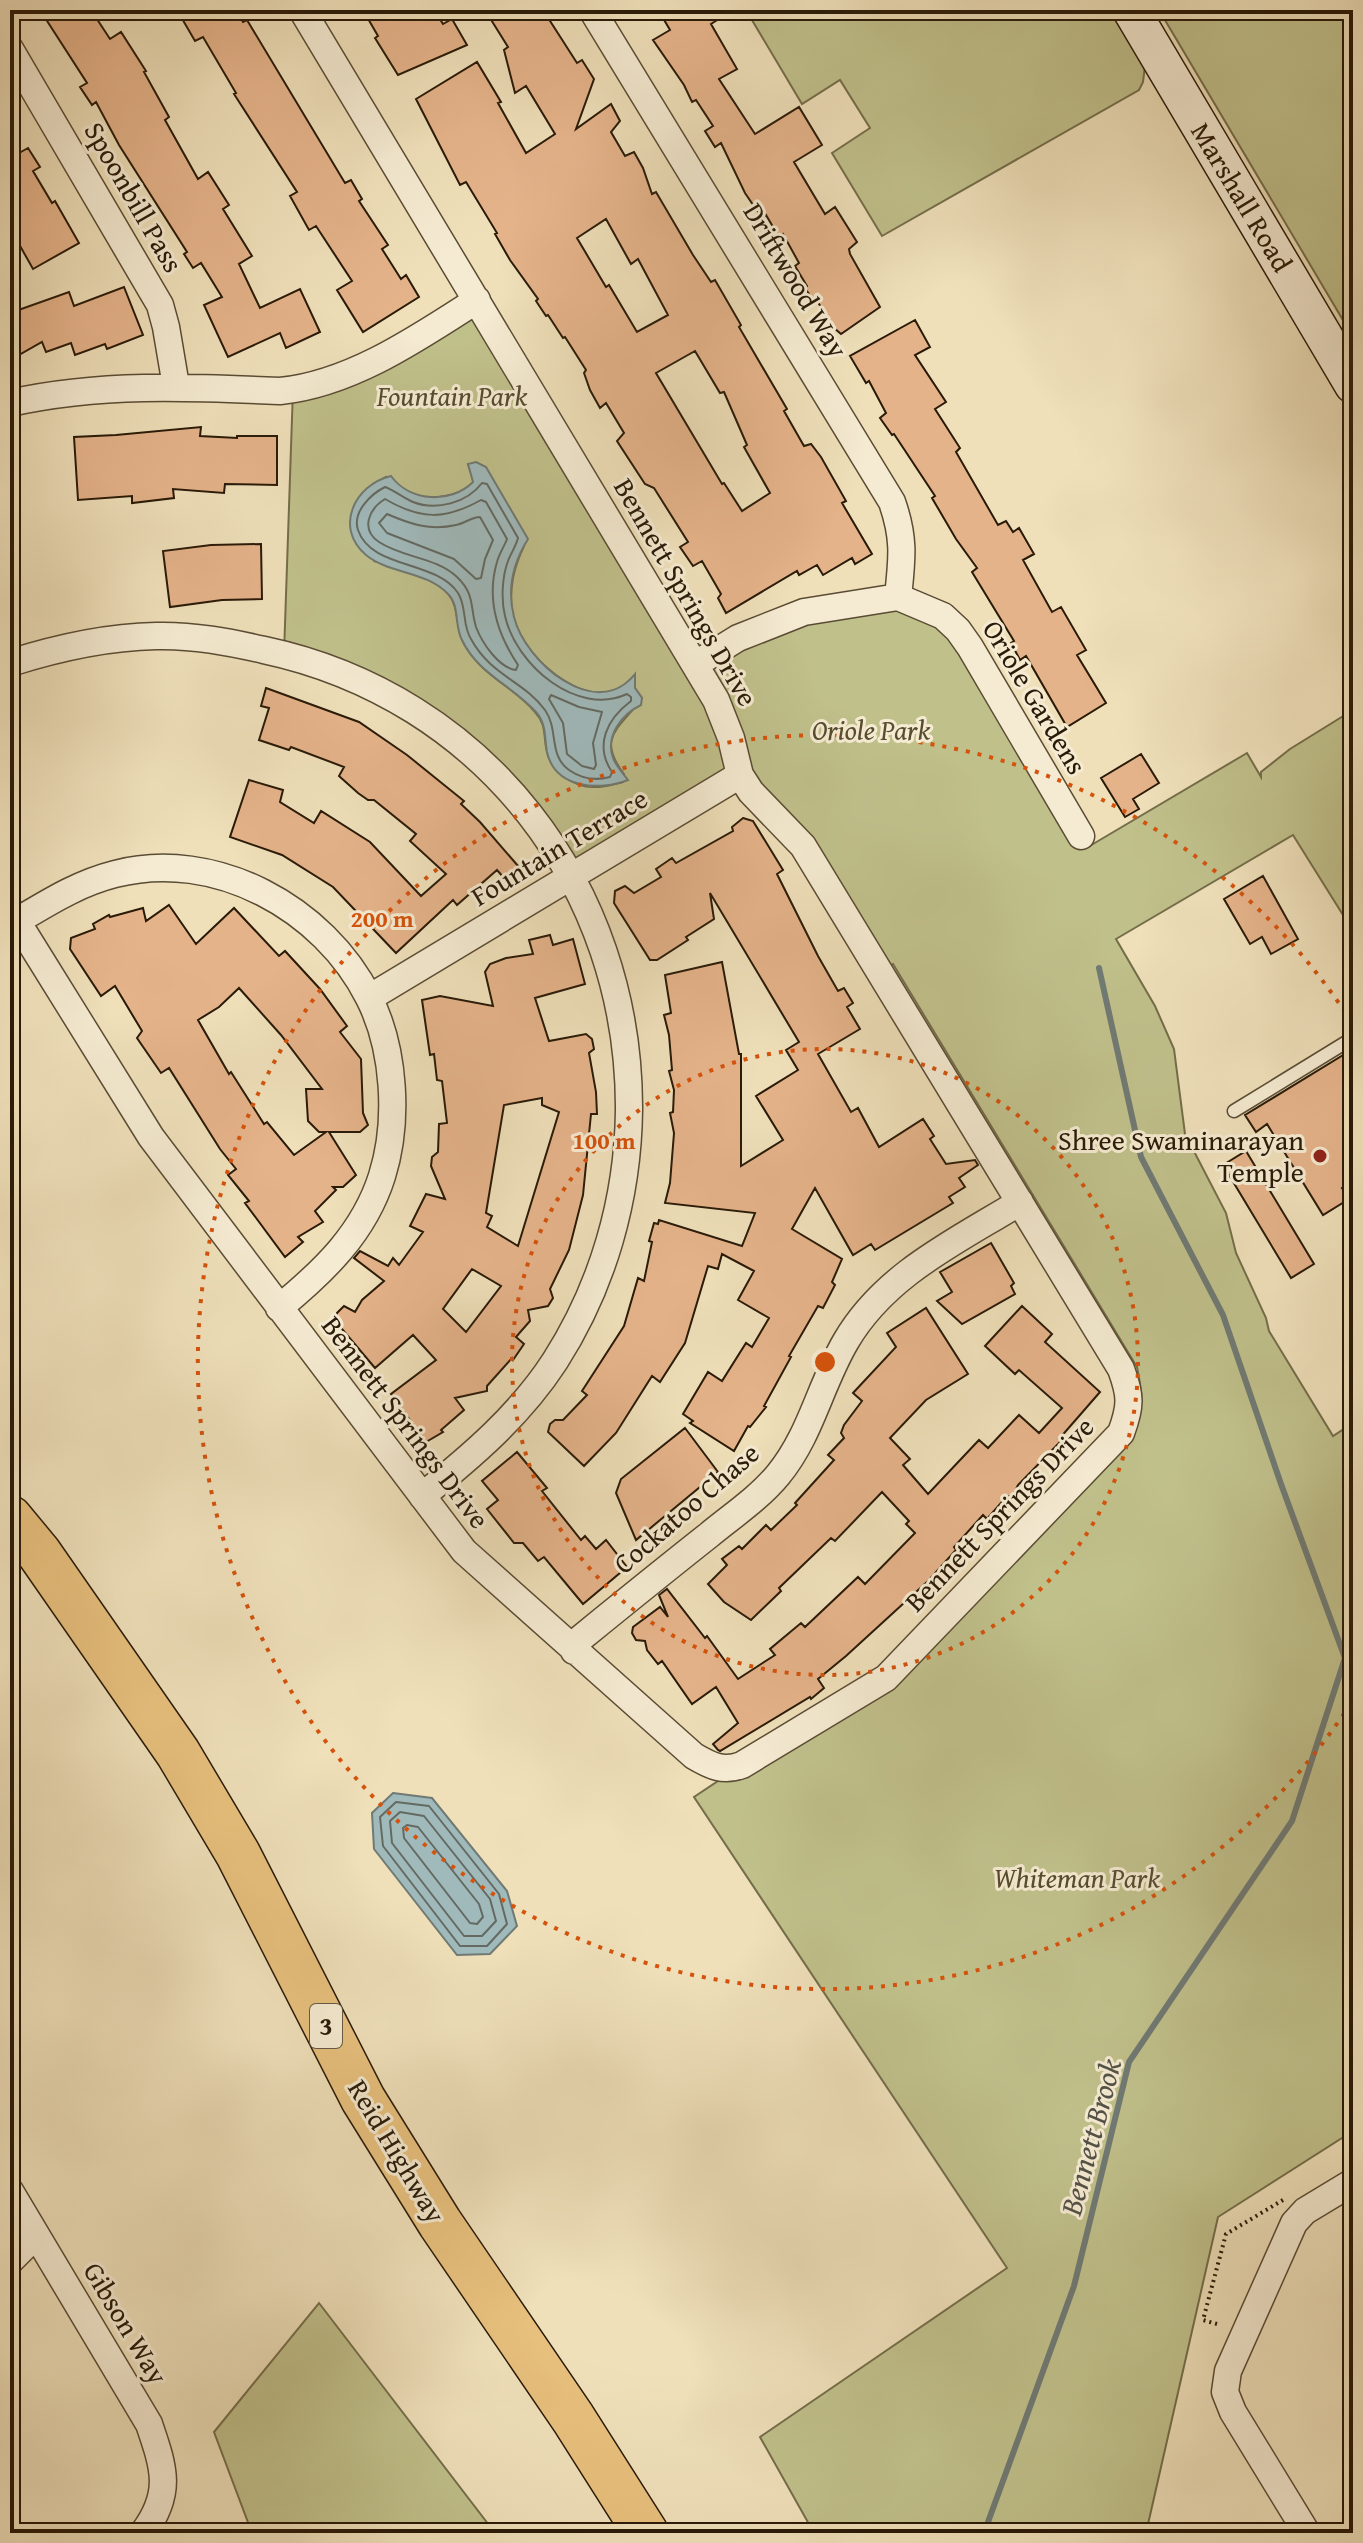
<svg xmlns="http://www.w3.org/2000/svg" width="1363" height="2543" viewBox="0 0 1363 2543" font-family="'Gentium Book Plus',serif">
	<rect width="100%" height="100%" fill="#efe0ba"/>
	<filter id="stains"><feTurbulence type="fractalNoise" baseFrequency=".0025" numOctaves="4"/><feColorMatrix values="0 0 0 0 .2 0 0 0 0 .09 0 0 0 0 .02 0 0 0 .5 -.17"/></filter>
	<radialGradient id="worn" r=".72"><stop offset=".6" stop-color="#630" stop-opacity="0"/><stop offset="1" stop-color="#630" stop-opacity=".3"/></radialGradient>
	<path fill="#c0c08b" stroke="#746d4a" stroke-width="2" fill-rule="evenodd" d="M746 10H1112L1145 66 1143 82 1139 90 882 236 832 153 870 128 840 80 802 104Z
		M1159 10H1353V337Z
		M477 300 696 664 861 601 943 616 1088 847 1247 753 1261 777V772L1290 749 1353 710V931L1293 835 1116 939 1155 1006 1174 1049 1185 1134 1226 1213 1236 1253 1266 1318 1269 1331 1333 1436 1353 1423V2131L1218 2217 1146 2533H814L760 2437 1007 2268 694 1797 742 1765 866 1692 1121 1433 1138 1422C1144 1403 1141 1387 1137 1367L893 964 879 971 740 775 570 877 470 750 284 654 293 389ZM468 464 524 546C514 567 509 587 512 612 518 649 570 700 610 692 621 689 628 682 635 675V688L642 698C621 728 595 736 624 774L623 782C614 784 603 788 593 787 574 787 551 771 547 752 543 736 547 725 535 712 512 685 484 678 464 644 455 628 460 606 447 592 433 578 394 566 374 561L373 484 386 477C392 480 396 484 402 488 423 502 456 500 474 482Z
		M319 2303 495 2533H252L214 2432Z"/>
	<path fill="#a0babc" stroke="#707a74" stroke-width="2" d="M476 462 486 467 528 539C513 563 507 590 514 617 525 662 596 723 635 674V688L642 698 641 705C622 714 605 736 613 758 616 766 623 773 628 780 600 791 555 789 547 752 544 736 547 725 536 712 512 685 478 674 462 640 454 625 460 606 448 594 427 571 389 574 366 555 334 528 354 485 391 476 410 502 451 504 473 482L468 464Z
		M393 1793 432 1798 507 1891 517 1926 490 1954 457 1955 374 1849 372 1813Z"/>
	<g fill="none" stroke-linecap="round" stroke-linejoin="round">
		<path stroke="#646a62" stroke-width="2" d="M482 483 487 484 518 538C516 546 511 553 508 561 502 577 501 600 505 616 516 665 577 717 627 694L631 697V701C607 719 594 745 612 772L610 777C595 781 582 779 569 770 548 755 559 730 545 710 524 681 491 676 471 639 462 625 467 607 458 593 436 560 371 569 358 530 352 512 371 494 385 487 394 490 403 498 413 502 436 511 467 503 482 483Z
			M385 499C421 520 445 520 481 500L486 502 507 539C504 547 499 554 497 562 486 599 498 635 518 665L516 670C499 668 482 643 476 627 470 607 475 594 457 577 436 557 403 558 379 542 360 529 369 509 385 499Z
			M387 514C410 524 430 531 456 525 465 523 472 517 480 517L493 540 485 559 481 578 476 579 454 559 387 533 379 523Z
			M551 695 579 707 602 712 593 743 596 765 594 769 582 766 567 754 563 723 549 699Z
			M396 1802 429 1806 499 1894 507 1924 487 1946H460L383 1846 380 1817Z
			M400 1812 424 1816 490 1899 496 1921 482 1936H464L392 1843 390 1821Z
			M407 1825 418 1827 479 1904 483 1917 477 1924 470 1923 404 1838 403 1828Z"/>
		<path stroke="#707a74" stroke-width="6" d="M1099 968 1141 1157 1223 1315 1281 1484 1345 1658
			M984 2533 1074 2286 1129 2062 1292 1821 1345 1658 1353 1650"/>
	</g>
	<path fill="#e5b38a" stroke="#291a08" stroke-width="2" fill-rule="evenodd" d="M40 10H91L110 39 121 32 146 71 144 72 169 117 165 120 198 179 208 172 229 205 223 209 252 256 239 264 260 308 300 289 320 332 286 348 280 333 228 357 204 305 222 297 201 263 193 268 184 254 187 252 119 145 96 102 92 105 80 87 87 83Z
		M177 10H236L243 22 247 20 345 183 351 180 362 199 359 201 388 245 382 249 401 279 406 275 419 297 363 332 337 290 352 281 316 226 309 230 290 196 297 192 234 94 236 93 203 37 195 41Z
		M363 10H434L443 24 452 19 467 45 398 75 375 38 378 36Z
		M485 10H543L577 63 582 60 594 79 576 129 611 104 620 121 611 132 625 156 634 152 643 168 652 194 656 192 693 255 711 282 715 280 741 325 739 327 787 409 784 411 804 446 811 444 821 457 846 501 842 503 872 554 855 564 852 558 823 575 817 565 799 575 797 571 726 613 718 598 721 594 702 561 693 566 680 547 688 542 654 488 645 484 617 441 624 433 606 403 600 408 590 390 584 373 586 370 565 337 563 338 548 315 546 316 536 301 538 299 510 260 495 234 497 233 466 182 460 185 416 99 477 62 501 102 498 103 526 153 555 134 526 86 515 93 504 50 508 47ZM606 219 631 264 638 259 668 315 637 332 609 285 606 287 577 238ZM695 351 720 393 724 392 747 445 744 447 770 493 742 511 724 483 722 484 656 373Z
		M677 10H733L711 24 737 69 719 79 755 134 799 107 822 145 794 162 825 214 835 207 857 242 849 249 850 254 880 307 841 334 833 327 816 299 813 300 805 288 807 286 795 266 799 263 783 234 779 237 766 215 762 218 745 193 721 143 715 147 705 131 713 126 696 100 692 102 684 85 653 40 670 30 663 18Z
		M28 148 40 167 33 171 52 203 55 201 79 243 33 269 10 228V171L18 167 12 157Z
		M124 287 143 335 107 349 105 344 75 355 71 343 46 352 42 342 10 360V313L69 292 74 306Z
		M915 320 930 347 915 355 946 402 935 409 960 448 956 452 998 525 1006 521 1013 532 1019 528 1034 554 1023 560 1052 612 1061 607 1086 650 1077 655 1106 703 1067 727 1026 656 1020 660 1011 643 1014 641 972 572 977 568 956 539 932 498 935 496 894 434 892 435 880 418 886 413 869 381 866 383 850 356Z
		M201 427 200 436 237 438V436H277V485L225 484 224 493 173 489 174 498 132 503V496L78 500 74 437 116 435Z
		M261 544 262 599 222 600 170 607 163 551 211 545Z
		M266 688 359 722 407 755 464 801 461 804 480 822 525 874 511 886 497 870 457 905 453 900 396 953 333 887 282 855 230 837 249 780 283 790 280 802 314 823 321 811 370 842 421 896 446 874 410 841 416 834 374 800H368L358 793 339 776 344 767 291 747 289 750 259 740 269 708 261 706Z
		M1141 754 1159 783 1133 799 1139 809 1125 817 1101 778Z
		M743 818 753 821 783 870 777 874 818 956 838 991 844 988 853 1003 847 1007 860 1029 818 1054 851 1112 858 1108 879 1147 923 1119 934 1136 930 1139 946 1164 975 1160 978 1165 959 1178 965 1187 949 1197 953 1203 875 1250 871 1244 853 1255 815 1188 792 1229 842 1259 832 1282 835 1285 823 1308 818 1306 789 1356 791 1357 764 1406 766 1407 750 1427 748 1426 734 1451 690 1423 693 1421 683 1414 708 1372 722 1381 746 1343 752 1347 769 1318 738 1300 754 1271 722 1254 718 1269 708 1266 685 1343 660 1382 652 1376 616 1433 584 1466 548 1432 550 1424 555 1420H563L587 1395 582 1391 624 1326 638 1278 644 1281 652 1242 649 1241 654 1223 658 1224 659 1220 742 1246 755 1213 665 1203 670 1183 674 1133 670 1113 673 1112 674 1090 669 1071 672 1070 669 1035 664 1015 671 1013 665 975 722 962 739 1054H741V1166L783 1140 756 1096 798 1070 786 1050 799 1042 710 893 714 919 686 937 688 940 657 960H650L614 903 615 891 625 886 634 893 661 877 656 869 672 858 676 863 733 831 732 827Z
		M1263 876 1298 939 1271 954 1262 937 1250 944 1224 899Z
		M169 905 196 944 234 908 279 956 285 951 320 989 347 1026 340 1032 361 1059 363 1113 368 1125 360 1132H329L356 1175 343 1187H333L336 1190 315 1211 323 1222 298 1237 303 1242 285 1257 245 1203 249 1201 228 1175 236 1169 220 1149 169 1068 161 1073 137 1038 142 1031 115 986 101 996 70 949 71 938 95 929 93 924 109 915 110 917 143 908 146 921ZM239 988 281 1035 322 1089H306L308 1121 319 1132H326L294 1155 267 1122 264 1124 231 1072 229 1074 198 1020 219 1007Z
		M550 935 553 945 573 939 585 984 535 998 549 1041 586 1034 592 1039 594 1049 589 1053 596 1092 597 1114H591L583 1195 569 1250 550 1289 553 1298 548 1306 528 1310 530 1321 516 1337 524 1344 513 1360 512 1358 487 1386V1391L455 1398 464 1410 441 1430 443 1432 426 1442 391 1394 436 1360 413 1335 375 1368 336 1322 337 1313 344 1306 355 1312 362 1300 384 1281 354 1258 360 1251 388 1266 393 1258 399 1265 423 1232 410 1226 426 1194 445 1199 431 1166 432 1157 438 1152 439 1124 447 1123 442 1081 437 1080 434 1054 430 1055 422 1000 440 996 493 1006 485 972 490 964 506 958 533 954 529 940ZM542 1098V1105L559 1112 518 1246 487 1227 492 1216 486 1213 504 1105ZM472 1269 501 1286 466 1332 443 1309Z
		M1353 1049V1181L1342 1188 1349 1199 1323 1215 1267 1124 1256 1132 1245 1115Z
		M1246 1151 1314 1264 1291 1278 1223 1165Z
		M991 1243 1014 1283 1011 1286 1015 1294 962 1324 937 1301 952 1292 940 1272Z
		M1022 1306 1052 1334 1045 1342 1100 1392 1059 1439 1061 1441 1018 1485 1012 1497 1007 1496 987 1519 983 1515 954 1547 956 1550 928 1581 846 1656 818 1679 824 1688 811 1699 810 1697 720 1751 718 1750 713 1744 738 1723 716 1687 692 1704 662 1661 658 1664 647 1650 645 1641 636 1640 632 1633 633 1627 660 1607 668 1617 659 1595 667 1589 705 1638 707 1636 738 1679 775 1655 770 1649 801 1623 805 1627 858 1577 865 1584 915 1533 906 1524 909 1521 882 1492 835 1541 831 1538 779 1588 781 1591 751 1620 724 1602 708 1584 727 1565 722 1559 739 1546 742 1549 766 1525 771 1530 797 1505 795 1503 834 1460 828 1455 844 1438 841 1433 844 1425 862 1401 853 1393 896 1347 887 1333 926 1308 968 1374 926 1400 890 1438 910 1459 903 1465 928 1494 979 1440 988 1448 1019 1415 1039 1433 1062 1408 1019 1370 1015 1374 985 1346Z
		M685 1428 718 1472 636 1540 616 1493 621 1479Z
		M517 1452 547 1488 542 1491 581 1540 585 1536 596 1549 606 1540 627 1567 583 1604 544 1557 538 1561 523 1543H514L487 1509 498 1500 482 1481Z"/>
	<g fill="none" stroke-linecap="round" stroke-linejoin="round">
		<g stroke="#5a4c34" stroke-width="15">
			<path id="lane" d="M1234 1111 1353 1038"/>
		</g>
		<g stroke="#5a4c34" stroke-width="29">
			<path id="street" d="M592 10 892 502C905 539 902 559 898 597
				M10 49 160 305 166 327 176 386
				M10 403C99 383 189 387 280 391 351 384 418 338 477 300
				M10 663C57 648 107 637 156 636 193 635 229 642 264 650 484 697 630 887 629 1110 628 1199 603 1286 555 1361 520 1415 472 1456 422 1496
				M696 664 738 638 804 612 898 597 943 616 958 630 970 647 1081 836
				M10 910 151 1137 464 1551 694 1756C711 1766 723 1772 742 1765L886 1678 1121 1433C1131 1406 1131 1396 1121 1369L803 846 751 792 740 775 731 738 716 700 302 10
				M17 921C49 902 79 883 115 874 215 848 324 908 369 998 395 1049 399 1122 382 1176 364 1233 324 1271 279 1308
				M369 998 740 775
				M574 1651 581 1638C624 1603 666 1569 709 1535 732 1516 759 1498 778 1475 811 1435 820 1385 846 1341 885 1274 957 1241 1020 1202
				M10 2191 149 2424C164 2468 173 2493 143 2533
				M10 2261 36 2235
				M1307 2533 1233 2412 1225 2392 1228 2371 1294 2223 1305 2211 1353 2182"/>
		</g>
		<g stroke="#291a08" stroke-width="39">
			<path id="secondary" d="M1131 10 1353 385"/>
		</g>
		<g stroke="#291a08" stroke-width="47">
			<path id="highway" d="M10 1518 39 1553 178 1753 238 1854 363 2099 440 2223 573 2418 646 2533"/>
		</g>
		<path stroke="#291a08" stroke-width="4" stroke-dasharray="2 4" stroke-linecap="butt" d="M1217 2324 1203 2320 1226 2234 1283 2200"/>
		<use href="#lane" stroke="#f5ebd2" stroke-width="12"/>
		<use href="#street" stroke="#f5ebd2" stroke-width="26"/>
		<use href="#secondary" stroke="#f5ebd2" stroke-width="36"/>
		<use href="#highway" stroke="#e8c07d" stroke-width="44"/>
	</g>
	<g fill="none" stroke="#d5530c" stroke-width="4" stroke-dasharray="4 8">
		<circle cx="825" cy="1362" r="313"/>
		<path d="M1351 1703A627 627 0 1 1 1351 1021"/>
	</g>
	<circle fill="#8f2418" stroke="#f5ebd2" stroke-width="3" cx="1320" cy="1156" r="8"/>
	<g text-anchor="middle" stroke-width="6" stroke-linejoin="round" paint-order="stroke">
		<rect fill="#f5ebd2" stroke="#665945" stroke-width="2" x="310" y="2004" width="32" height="44" rx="6"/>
		<g font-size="26" font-weight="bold" fill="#291a08">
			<text x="326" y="2035">3</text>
		</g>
		<g font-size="28" fill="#291a08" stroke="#f5ebd2">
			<text transform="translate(134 197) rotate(60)" y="10">Spoonbill Pass</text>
			<text transform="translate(1242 197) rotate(59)" y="10">Marshall Road</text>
			<text transform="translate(796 280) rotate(59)" y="10">Driftwood Way</text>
			<text transform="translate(686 592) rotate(60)" y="10">Bennett Springs Drive</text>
			<text transform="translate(1035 697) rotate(59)" y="10">Oriole Gardens</text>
			<text transform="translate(559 847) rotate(-31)" y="10">Fountain Terrace</text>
			<text transform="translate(406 1422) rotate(53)" y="10">Bennett Springs Drive</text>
			<text transform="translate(686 1508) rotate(-41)" y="10">Cockatoo Chase</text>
			<text transform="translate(999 1514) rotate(-46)" y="10">Bennett Springs Drive</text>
			<text transform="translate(397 2151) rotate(59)" y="10">Reid Highway</text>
			<text transform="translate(126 2323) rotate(59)" y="10">Gibson Way</text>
		</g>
		<g font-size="28" font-style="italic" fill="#564c2f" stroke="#f5ebd2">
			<text x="452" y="406">Fountain Park</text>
			<text x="871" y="740">Oriole Park</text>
			<text x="1077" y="1888">Whiteman Park</text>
		</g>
		<g font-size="28" fill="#291a08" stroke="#f5ebd2" text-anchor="end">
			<text x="1304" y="1150">Shree Swaminarayan<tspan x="1304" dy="32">Temple</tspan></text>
		</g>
		<g font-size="30" font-style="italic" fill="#535247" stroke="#f5ebd2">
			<text transform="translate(1091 2137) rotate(-75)" y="10">Bennett Brook</text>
		</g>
	</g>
	<circle cx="825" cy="1362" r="12" fill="#d5530c" stroke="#f5ebd2" stroke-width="4"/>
	<g font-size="24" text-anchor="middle" font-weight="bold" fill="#d5530c" stroke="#f5ebd2" stroke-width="6" stroke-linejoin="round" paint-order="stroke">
		<text x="382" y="927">200 m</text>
		<text x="604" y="1149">100 m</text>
	</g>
	<rect width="1363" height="2543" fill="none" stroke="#efe0ba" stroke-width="40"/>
	<rect x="12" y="12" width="1339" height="2519" fill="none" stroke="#291a08" stroke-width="4"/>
	<rect x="20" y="20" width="1323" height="2503" fill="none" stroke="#291a08" stroke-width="2"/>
	<rect width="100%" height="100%" filter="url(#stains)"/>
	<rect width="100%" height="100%" fill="url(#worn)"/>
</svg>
